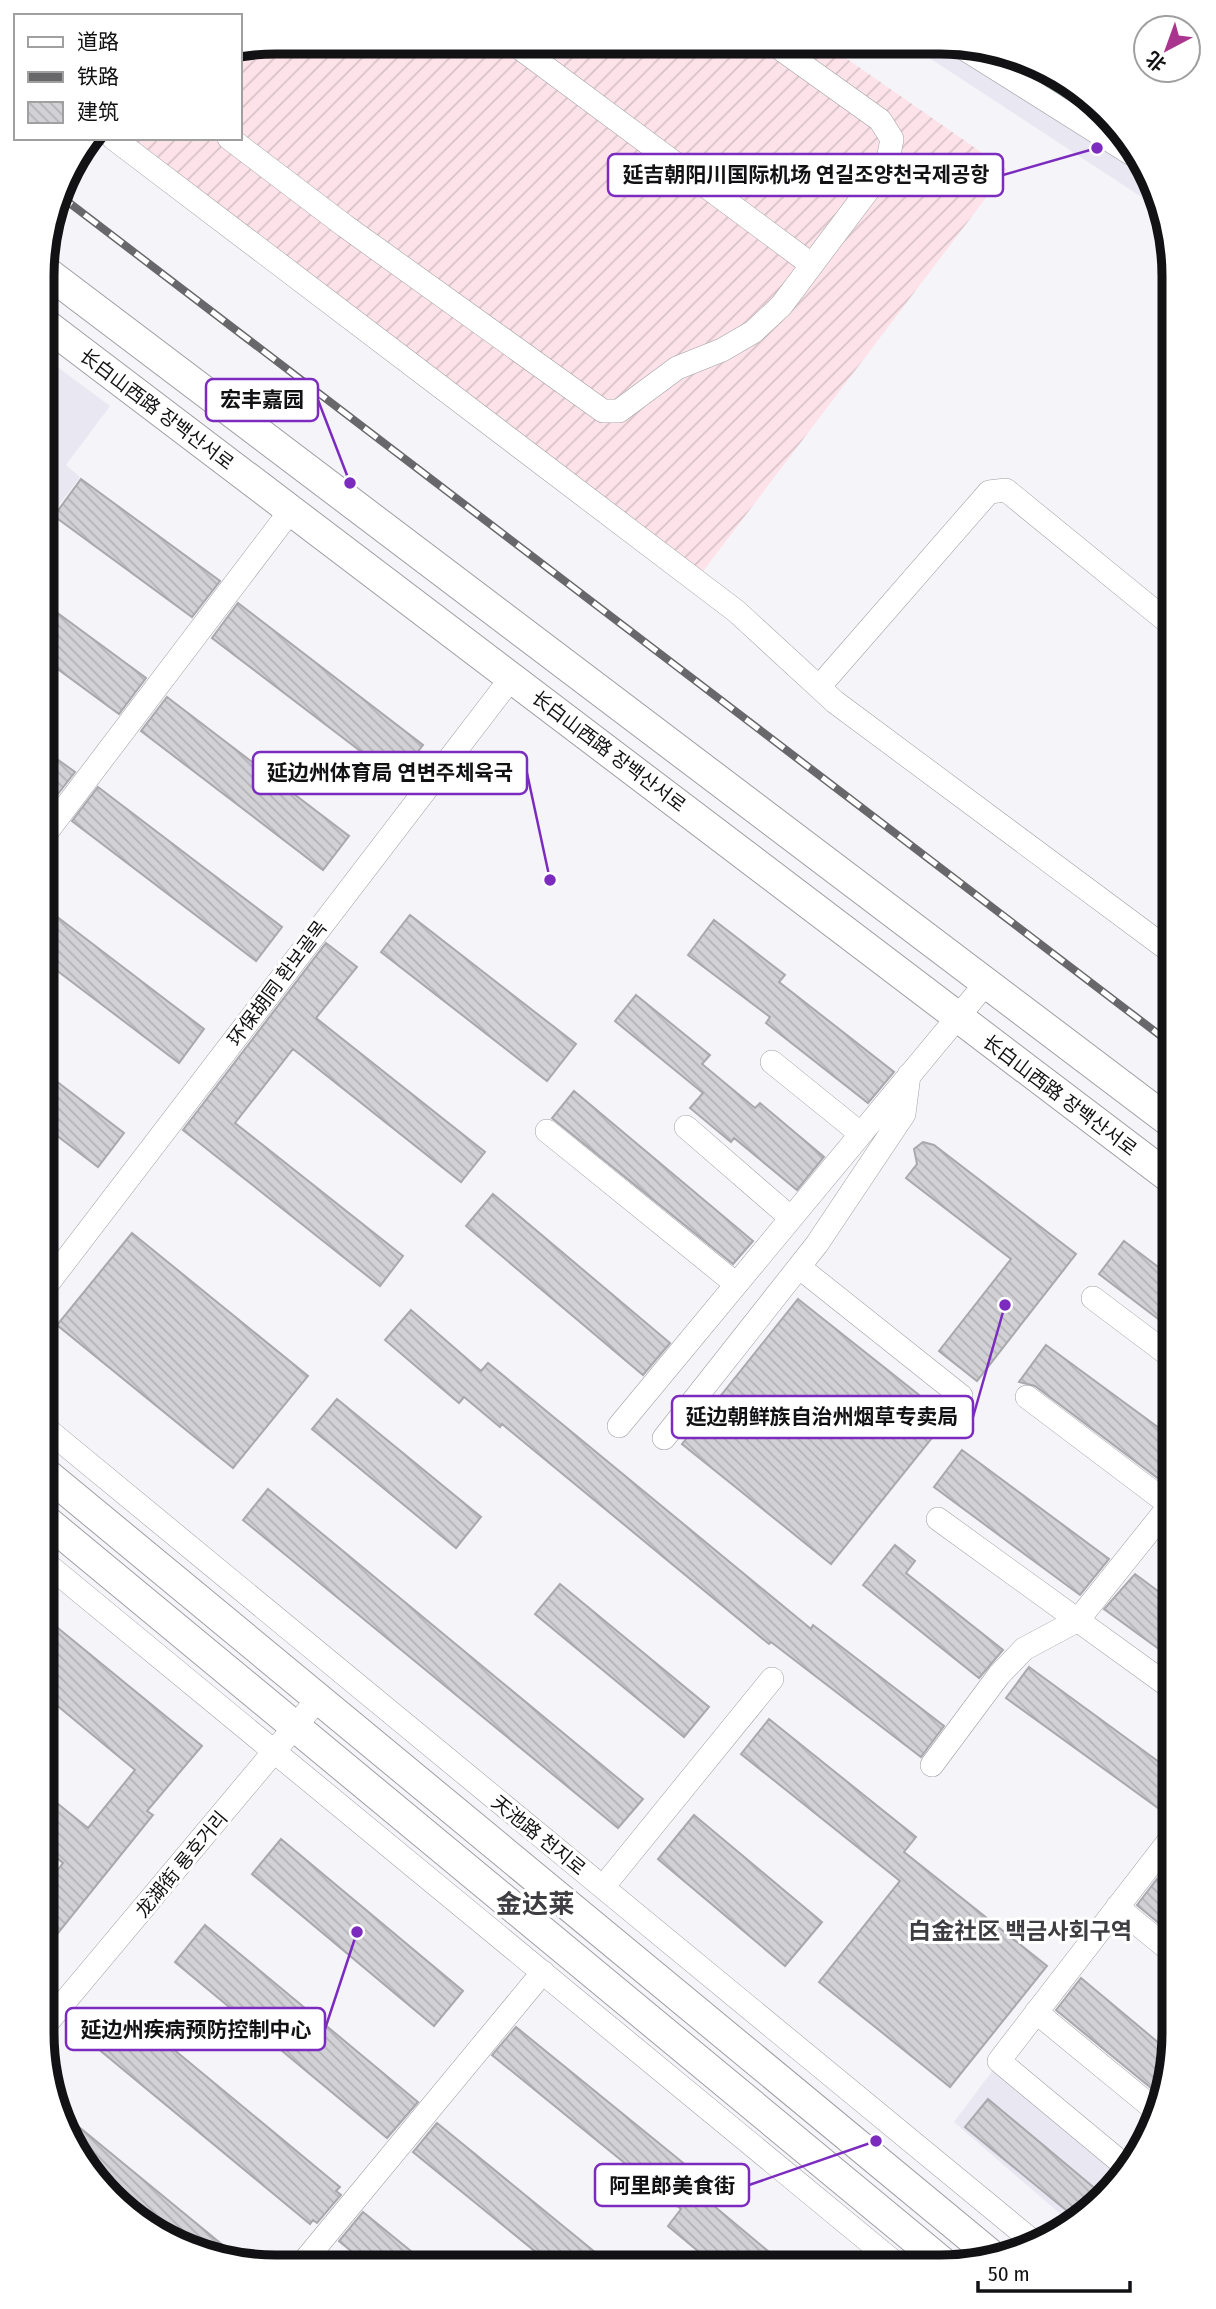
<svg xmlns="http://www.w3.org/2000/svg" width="1216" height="2309" viewBox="0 0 1216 2309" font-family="'Fira Sans Condensed','Noto Sans SC','Noto Sans KR',sans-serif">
	<defs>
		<pattern id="industrial-furrows" width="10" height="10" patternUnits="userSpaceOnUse" patternTransform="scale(1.75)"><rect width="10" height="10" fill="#fde3e9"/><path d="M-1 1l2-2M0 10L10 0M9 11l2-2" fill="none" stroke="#d8c2c7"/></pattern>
		<pattern id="building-back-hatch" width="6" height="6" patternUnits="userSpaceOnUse" patternTransform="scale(1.75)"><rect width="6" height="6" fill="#d1d1d6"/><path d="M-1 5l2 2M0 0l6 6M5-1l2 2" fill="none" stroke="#b2b2b7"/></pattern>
	</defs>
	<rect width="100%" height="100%" fill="#f5f4f9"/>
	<path fill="#e9e7f2" d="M911 46H985L1095 100 1162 201 1166 224 1140 196Z
		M44 357 110 406 66 465 80 477 44 525Z
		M993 2070 1125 2177 1073 2225 954 2122Z"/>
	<path fill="url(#industrial-furrows)" d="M276 42 827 45 1007 170 695 582 126 138H240V49Z"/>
	<path fill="#8fd5b1" d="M970 46H985L1095 100 1128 150Z"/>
	<path fill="url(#building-back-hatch)" stroke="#a9a8ad" stroke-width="2" d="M81 479 220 581 192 617 54 516Z
		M44 603 146 678 119 714 44 659Z
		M238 603 423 745 397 779 212 638Z
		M167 697 349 836 323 870 141 731Z
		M43 749 75 772 43 813Z
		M98 787 282 927 256 961 72 821Z
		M43 906 204 1029 179 1063 43 960Z
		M410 915 576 1044 547 1081 381 952Z
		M714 920 785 975 779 982 894 1072 868 1103 766 1023 770 1017 688 955Z
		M326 943 357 967 316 1018 485 1152 461 1182 293 1049 235 1123 403 1256 380 1286 183 1130Z
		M636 995 710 1055 702 1064 755 1108 760 1103 824 1157 797 1190 734 1138 731 1142 690 1108 703 1093 615 1021Z
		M43 1071 124 1133 98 1167 43 1125Z
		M574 1091 753 1241 733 1264 552 1118Z
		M923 1142 934 1145 1076 1254 977 1381 939 1351 1011 1259 906 1178 917 1164 914 1149Z
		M493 1194 670 1343 643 1375 466 1226Z
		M132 1233 308 1376 233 1468 57 1325Z
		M1124 1241 1174 1279V1331L1099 1274Z
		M798 1299 948 1418 831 1564 682 1444Z
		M411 1310 481 1371 488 1363 811 1629 813 1625 944 1726 921 1757 771 1642 769 1644 502 1424 500 1427 464 1397 459 1403 385 1340Z
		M1046 1345 1174 1439V1475L1167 1485 1035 1386 1019 1382Z
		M337 1399 481 1517 456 1548 312 1429Z
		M962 1450 1109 1559 1080 1595 934 1487Z
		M268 1489 643 1799 618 1828 243 1520Z
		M895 1545 915 1561 906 1573 1003 1650 979 1678 863 1585Z
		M1135 1574 1174 1603V1660L1104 1609Z
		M560 1584 709 1707 684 1737 535 1614Z
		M42 1615 202 1746 147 1811 153 1815 42 1953V1890L63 1863 42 1846V1791L88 1828 135 1770 42 1693Z
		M1029 1667 1174 1773V1786L1158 1808 1006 1698Z
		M769 1719 916 1837 904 1852 1047 1966 950 2087 819 1982 900 1881 741 1754Z
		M694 1815 822 1922 785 1966 658 1859Z
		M281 1839 463 1991 434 2026 252 1874Z
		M1157 1879 1174 1893 1173 1935 1137 1905Z
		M205 1925 418 2102 387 2138 175 1962Z
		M1081 1978 1172 2054 1162 2097 1056 2010Z
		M126 2010 340 2187 336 2191 341 2195 317 2223 313 2220 310 2224 96 2047Z
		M516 2027 692 2170 683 2180 787 2267 716 2266 668 2226 681 2209 492 2055Z
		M988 2099 1104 2196 1078 2220 965 2127Z
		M62 2113 247 2265 186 2249 122 2209 59 2115Z
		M437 2123 612 2266H553L413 2152Z
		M363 2212 428 2265H368L339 2241Z"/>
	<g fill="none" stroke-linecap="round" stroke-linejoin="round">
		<g stroke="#9f9ea3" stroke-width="24">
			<path id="minor" d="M513 43 812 265
				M960 46 1130 153
				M113 138 736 611 835 702 1174 954
				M229 138 345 226 603 411H619L677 368 722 350 753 332 781 306 887 165 892 139 880 120 775 45
				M819 687 989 492 1006 490 1174 627
				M43 837 291 510
				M772 1062 861 1134
				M686 1127 791 1218
				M547 1131 736 1284
				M799 1267 961 1396
				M43 1290 512 677
				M1093 1298 1174 1359
				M1027 1397 1174 1508
				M43 1426 1036 2244
				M619 1426 986 983
				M664 1438 817 1244 904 1114 909 1075
				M938 1519 1174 1690
				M43 1561 900 2267
				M932 1765 999 1675 1024 1649 1078 1620 1174 1500
				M603 1887 772 1679
				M1117 1907 1173 1953
				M1036 2012 1159 2113
				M42 2029 318 1699
				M1129 2169 999 2061 1174 1834
				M301 2265 543 1972"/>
		</g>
		<g stroke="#9f9ea3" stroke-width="32">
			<path id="major" d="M44 270 1174 1125
				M44 323 1174 1181
				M43 1471 995 2258
				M43 1518 947 2266"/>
		</g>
		<use href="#minor" stroke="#fff" stroke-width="23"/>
		<use href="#major" stroke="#fff" stroke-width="30"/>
		<g stroke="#68676a" stroke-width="8">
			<path id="rail" d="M59 195 1174 1046"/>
		</g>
		<use href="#rail" stroke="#fff" stroke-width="5" stroke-dasharray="16" stroke-linecap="butt"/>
	</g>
	<g text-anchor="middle" stroke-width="6" stroke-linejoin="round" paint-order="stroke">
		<g font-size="19" fill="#121214" stroke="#fff">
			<text transform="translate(157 409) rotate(37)" y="7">长白山西路 장백산서로</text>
			<text transform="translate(609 751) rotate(37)" y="7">长白山西路 장백산서로</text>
			<text transform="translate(277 983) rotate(-53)" y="7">环保胡同 환보골목</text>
			<text transform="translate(1060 1095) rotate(37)" y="7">长白山西路 장백산서로</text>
			<text transform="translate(539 1835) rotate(39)" y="7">天池路 천지로</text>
			<text transform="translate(181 1864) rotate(-50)" y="7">龙湖街 룡호거리</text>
		</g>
		<g font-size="23" font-weight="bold" fill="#3e3e42" stroke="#fff">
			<text x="1020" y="1939">白金社区 백금사회구역</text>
		</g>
		<g font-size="26" font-weight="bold" fill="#3e3e42" stroke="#fff">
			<text x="535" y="1913">金达莱</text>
		</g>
	</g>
	<path d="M0 0H1216V2309H0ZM276 54H940A222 222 0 0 1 1162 276V2033A222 222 0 0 1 940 2255H276A222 222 0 0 1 54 2033V276A222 222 0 0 1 276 54Z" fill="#fff" fill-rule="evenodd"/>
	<path fill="none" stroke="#121214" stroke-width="9" d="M276 54H940A222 222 0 0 1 1162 276V2033A222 222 0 0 1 940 2255H276A222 222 0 0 1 54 2033V276A222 222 0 0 1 276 54Z"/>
	<path fill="none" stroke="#7b2cbf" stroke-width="2.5" d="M1097 148L1003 175M350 483L318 400M550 880L527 773M1005 1305L973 1417M357 1932L325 2029M876 2141L749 2185"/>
	<g fill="#7b2cbf" stroke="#fff" stroke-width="2.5">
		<circle cx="1097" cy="148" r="7"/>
		<circle cx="350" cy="483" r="7"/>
		<circle cx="550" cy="880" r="7"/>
		<circle cx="1005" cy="1305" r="7"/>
		<circle cx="357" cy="1932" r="7"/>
		<circle cx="876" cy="2141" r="7"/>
	</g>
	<g fill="#fff" stroke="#7b2cbf" stroke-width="2.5">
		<rect x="608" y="154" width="395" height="42" rx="7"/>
		<rect x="206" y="379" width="112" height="42" rx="7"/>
		<rect x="253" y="752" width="274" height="42" rx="7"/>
		<rect x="672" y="1396" width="301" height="42" rx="7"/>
		<rect x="66" y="2008" width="259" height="42" rx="7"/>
		<rect x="595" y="2164" width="154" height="42" rx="7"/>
	</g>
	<g font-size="21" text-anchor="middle" font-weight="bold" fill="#121214">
		<text x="806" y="182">延吉朝阳川国际机场 연길조양천국제공항</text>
		<text x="262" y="407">宏丰嘉园</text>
		<text x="390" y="780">延边州体育局 연변주체육국</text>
		<text x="822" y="1424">延边朝鲜族自治州烟草专卖局</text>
		<text x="196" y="2037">延边州疾病预防控制中心</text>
		<text x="672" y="2193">阿里郎美食街</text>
	</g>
	<rect x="14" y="14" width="228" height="126" fill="#ffffff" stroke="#a0a0a1" stroke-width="2"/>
	<rect x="28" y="37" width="35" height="10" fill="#ffffff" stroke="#a0a0a1" stroke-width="2"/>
	<text x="77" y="49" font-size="21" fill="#121214">道路</text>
	<rect x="28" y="72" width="35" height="10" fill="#68676a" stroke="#a0a0a1" stroke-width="2"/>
	<text x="77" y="84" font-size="21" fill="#121214">铁路</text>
	<rect x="28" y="102" width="35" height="21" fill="url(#building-back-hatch)" stroke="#a0a0a1" stroke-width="2"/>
	<text x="77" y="119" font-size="21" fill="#121214">建筑</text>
	<g transform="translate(1167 49) rotate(221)"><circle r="33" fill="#ffffff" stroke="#a0a0a1" stroke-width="2"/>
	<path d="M0-5L12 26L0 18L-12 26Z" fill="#a9358f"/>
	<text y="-10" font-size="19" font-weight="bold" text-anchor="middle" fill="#121214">北</text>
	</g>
	<path d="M978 2281v10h152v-10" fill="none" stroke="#121214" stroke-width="3.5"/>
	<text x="988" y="2281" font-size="21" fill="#121214" stroke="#ffffff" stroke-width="5" paint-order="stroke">50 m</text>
</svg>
